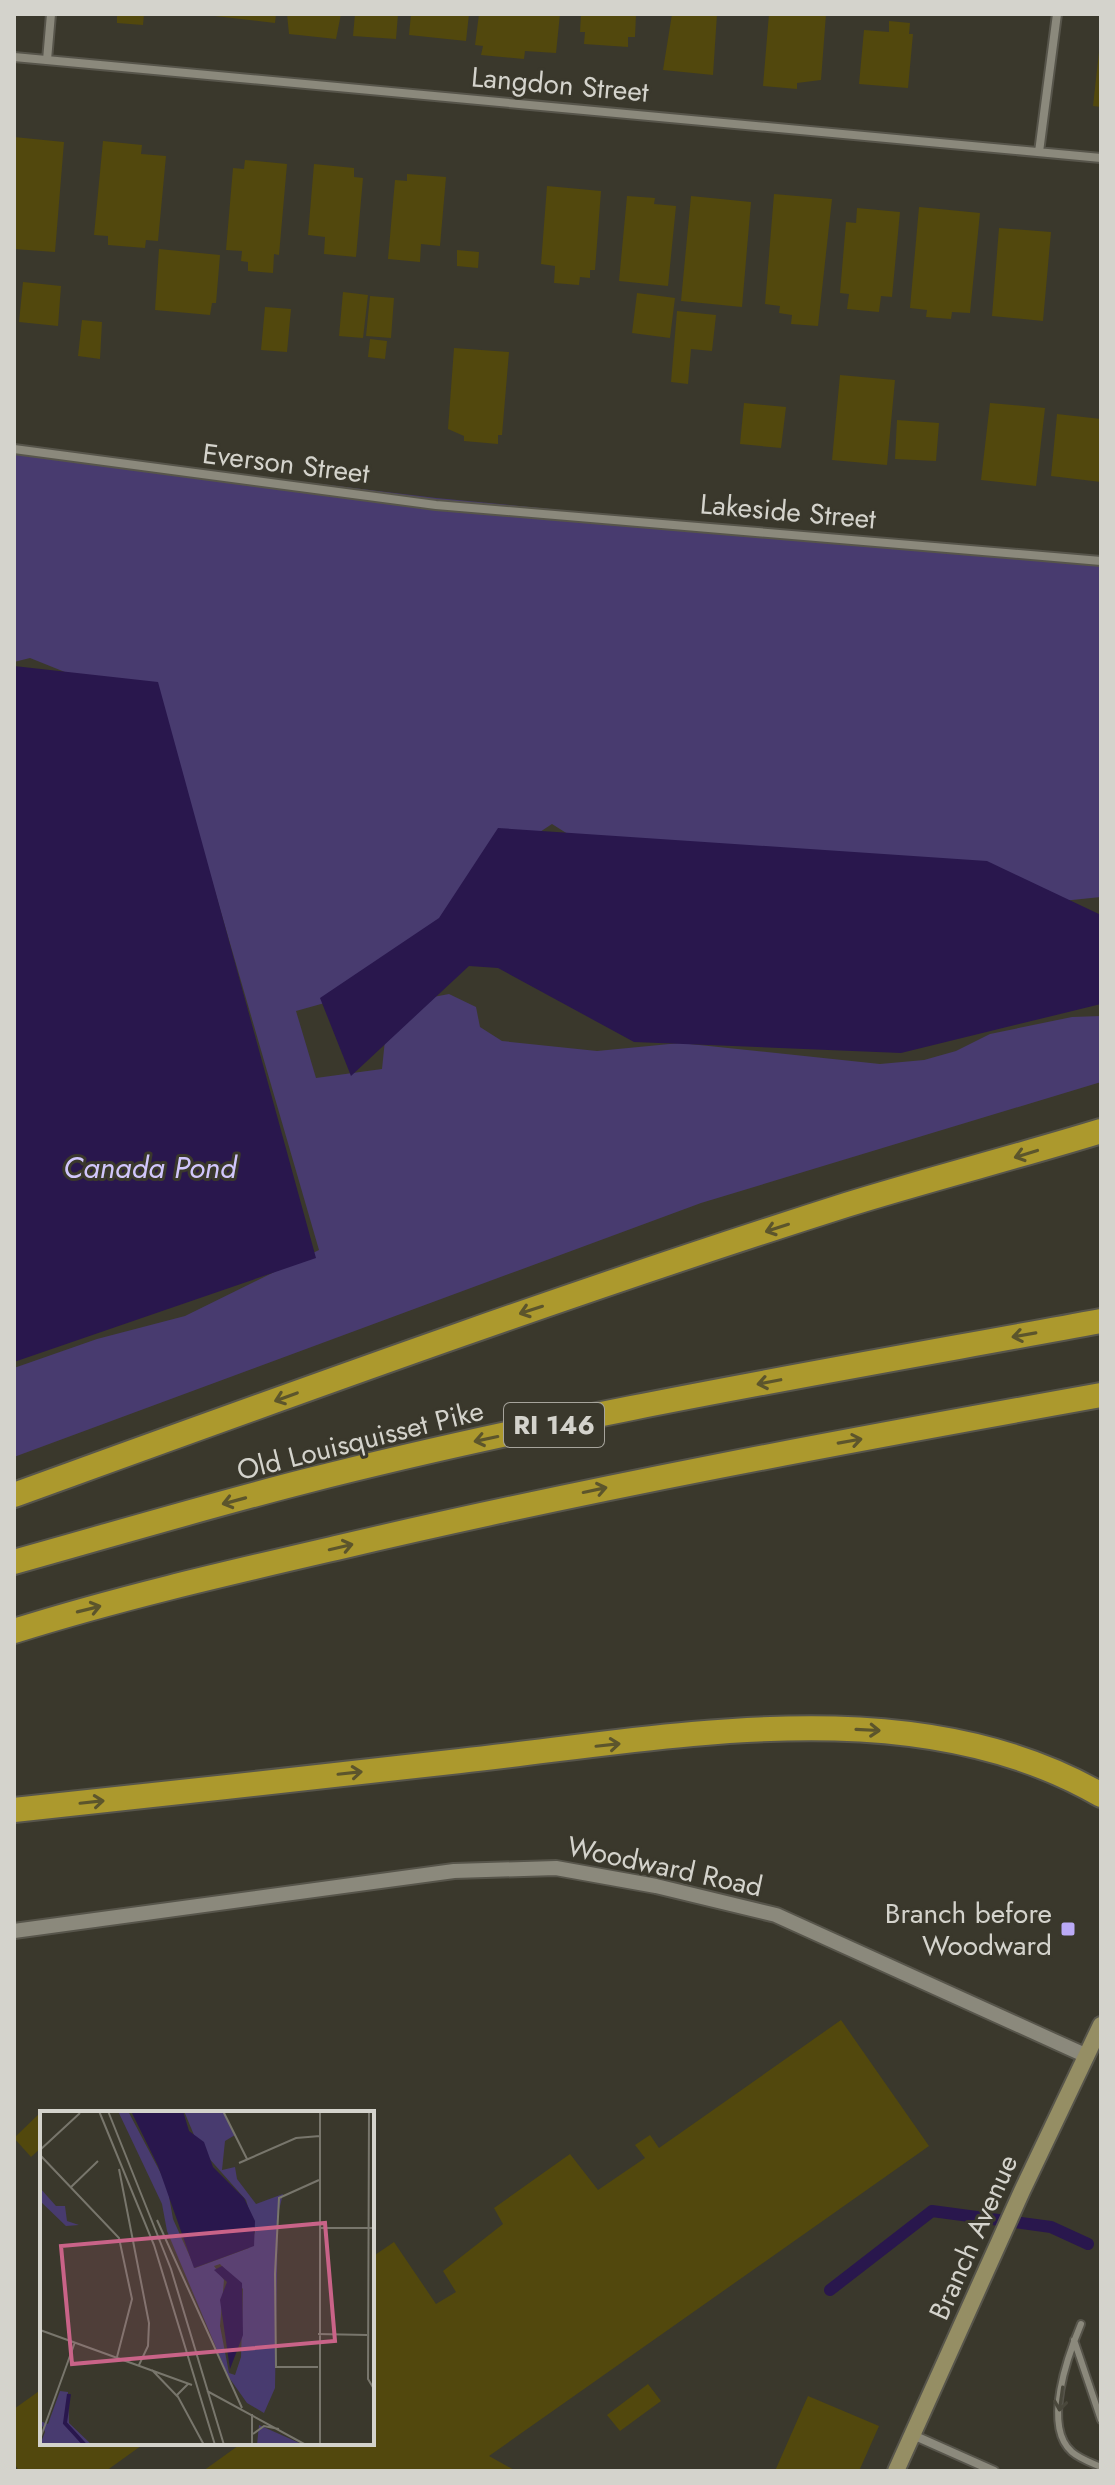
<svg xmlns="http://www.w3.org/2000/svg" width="1115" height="2485" viewBox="0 0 1115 2485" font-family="Jost,sans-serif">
	<rect width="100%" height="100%" fill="#3a382c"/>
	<path fill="#483b6f" d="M14 447 436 498 1101 562V897L1062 901 590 848 552 824 514 849 499 876 346 997 296 1011 316 1078 382 1069 385 1040 412 1001 449 994 476 1007 480 1027 502 1041 597 1051 680 1043 880 1064 924 1060 956 1051 990 1034 1072 1017 1101 1016V1082L701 1203 14 1457V1368L97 1339 185 1316 319 1250 178 764 142 703 30 658 14 662Z"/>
	<path fill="#29174d" d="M14 666 158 682 316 1258 14 1362Z
		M498 828 987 861 1101 915V1004L901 1053 634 1042 498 968 469 966 351 1076 320 998 439 918Z"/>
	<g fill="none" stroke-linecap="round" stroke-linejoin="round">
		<path stroke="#29174d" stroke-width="12" d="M830 2290 932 2211 1051 2227 1088 2244"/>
	</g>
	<path fill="#52480d" d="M117 14H144L143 25 117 23Z
		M197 14H276L275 23Z
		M287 14H341L336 39 289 34Z
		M355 14H398L396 39 353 36Z
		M411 14H469L466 41 409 35Z
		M479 14H560L556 53 525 51 524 59 481 55 483 46 475 45Z
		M581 14H636L635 37H628V47L584 44 585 32H580Z
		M672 14H717L713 75 663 70Z
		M769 14H826L821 80 797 83V89L763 86Z
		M889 21 910 23 909 34H913L908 88 859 84 864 30 889 32Z
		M1099 52H1101V107L1093 106Z
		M14 137 64 142 55 252 14 249Z
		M103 141 142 145 141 154 166 156 158 241 146 240 145 248 108 245V236L94 235Z
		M245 160 287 164 279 255 274 254 273 273 248 271V262L241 261 242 251 226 250 233 168 244 169Z
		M314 164 354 168V177L363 178 356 257 324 254 325 237 308 235Z
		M407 174 446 177 440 246 421 244 420 262 388 259 395 180 407 181Z
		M547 186 601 191 595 270H590V278L580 277 579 285 554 283 555 266 541 264Z
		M774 194 832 199 818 326 791 324 792 315 779 313 780 306 765 304Z
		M627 196 655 198 654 204 676 206 668 286 619 281Z
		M691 196 751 202 742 307 681 301Z
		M919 207 980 213 970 313 952 312 951 319 926 317 927 310 910 308Z
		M857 208 900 212 892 297 881 296 879 312 847 309 849 294 840 293 846 222 856 223Z
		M999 228 1051 232 1043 321 992 316Z
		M159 249 220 255 216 303H212L210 315 155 310Z
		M457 250 479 252 478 268 457 266Z
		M23 282 61 286 58 326 19 322Z
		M343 292 368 295 363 338 339 336Z
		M637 293 675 298 670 338 632 333Z
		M370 296 394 298 391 338 366 336Z
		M265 307 291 309 287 352 261 350Z
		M677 311 716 315 712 351 691 349 688 384 671 382Z
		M82 320 102 322 100 359 78 356Z
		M370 339 387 341 385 359 368 357Z
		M454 348 509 352 502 435H498V444L464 441V436L448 429Z
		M840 375 895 380 887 465 832 460Z
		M744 403 786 407 781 448 740 444Z
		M990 403 1045 408 1036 486 981 480Z
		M1057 414 1101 419V482L1051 476Z
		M897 420 939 423 936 461 895 459Z
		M841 2020 929 2146 489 2456 516 2471H203L242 2443H372V2257L394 2242 436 2304 456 2292 443 2271 503 2224 494 2208 570 2154 598 2190 645 2158 635 2145 650 2135 659 2148Z
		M42 2111V2147L31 2157 14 2138Z
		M648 2384 661 2401 620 2431 607 2415Z
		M42 2389V2443H145L106 2471H19L14 2463V2409Z
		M808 2396 879 2426 859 2471H775Z"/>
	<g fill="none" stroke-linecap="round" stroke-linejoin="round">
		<g stroke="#57554b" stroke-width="10">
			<path id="service" d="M1081 2324C1068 2355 1042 2426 1072 2452 1080 2459 1092 2463 1101 2467
				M1074 2340 1101 2420"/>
		</g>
		<g stroke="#57554b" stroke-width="12">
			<path id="minor" d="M14 57 1101 158
				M47 60 51 14
				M1039 152 1057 14
				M14 449 436 505 1101 561
				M913 2435 994 2471"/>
		</g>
		<g stroke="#57554b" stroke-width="18">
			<path id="tertiary" d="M14 1931 454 1871 556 1868 656 1886 776 1915 1087 2056"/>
		</g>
		<g stroke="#57554b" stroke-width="20">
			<path id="secondary" d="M896 2471 1022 2191 1101 2025"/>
		</g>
		<g stroke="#57554b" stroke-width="28">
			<path id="motorway" d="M14 1495C290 1395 566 1294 846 1205 930 1179 1016 1157 1101 1131
				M14 1562C111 1535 208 1506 306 1481 568 1414 835 1370 1101 1321
				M14 1631C119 1598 228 1573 336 1548 590 1488 845 1441 1101 1395
				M14 1810C163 1794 311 1778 460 1761 665 1739 912 1685 1101 1795"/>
		</g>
		<use href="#service" stroke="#8b897c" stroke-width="6"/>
		<use href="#minor" stroke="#8b897c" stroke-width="8"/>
		<use href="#tertiary" stroke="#8b897c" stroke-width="14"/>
		<use href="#secondary" stroke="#958e64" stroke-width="16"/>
		<use href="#motorway" stroke="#ac992d" stroke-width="24"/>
	</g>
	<defs><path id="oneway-shaft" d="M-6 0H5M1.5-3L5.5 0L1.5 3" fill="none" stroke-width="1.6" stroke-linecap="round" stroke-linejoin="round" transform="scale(2)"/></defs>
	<g stroke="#5c552c">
		<use href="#oneway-shaft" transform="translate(1026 1154) rotate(163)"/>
		<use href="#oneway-shaft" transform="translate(777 1228) rotate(162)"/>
		<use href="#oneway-shaft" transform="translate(531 1310) rotate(162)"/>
		<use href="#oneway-shaft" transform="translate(1024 1335) rotate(170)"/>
		<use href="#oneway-shaft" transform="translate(769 1382) rotate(169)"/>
		<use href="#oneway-shaft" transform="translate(286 1397) rotate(160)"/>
		<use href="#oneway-shaft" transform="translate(486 1439) rotate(168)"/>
		<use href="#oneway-shaft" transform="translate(850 1441) rotate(-10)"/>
		<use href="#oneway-shaft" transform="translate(595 1490) rotate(-12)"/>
		<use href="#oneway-shaft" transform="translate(234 1501) rotate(165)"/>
		<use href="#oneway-shaft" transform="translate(341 1547) rotate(-13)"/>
		<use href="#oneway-shaft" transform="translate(89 1609) rotate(-14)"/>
		<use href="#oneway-shaft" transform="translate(868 1730) rotate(3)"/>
		<use href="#oneway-shaft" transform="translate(608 1745) rotate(-6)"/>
		<use href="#oneway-shaft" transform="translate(350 1773) rotate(-6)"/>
		<use href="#oneway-shaft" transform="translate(92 1802) rotate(-6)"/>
	</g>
	<use stroke="#4a483c" href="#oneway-shaft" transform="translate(1061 2399) rotate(98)"/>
	<rect fill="#bbaaf6" stroke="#3a382c" stroke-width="3" x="1060" y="1921" width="16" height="16" rx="4"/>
	<g text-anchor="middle" stroke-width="6" stroke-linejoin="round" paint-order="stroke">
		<rect fill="#3a382c" stroke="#a6a49c" stroke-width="2" x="504" y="1403" width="100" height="44" rx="6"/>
		<g font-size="26" font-weight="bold" fill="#d4d3cc">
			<text x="554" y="1434">RI 146</text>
		</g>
		<g font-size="28" fill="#d4d3cc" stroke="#3a382c">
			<text transform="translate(560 84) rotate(5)" y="10">Langdon Street</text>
			<text transform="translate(286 463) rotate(7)" y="10">Everson Street</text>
			<text transform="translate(788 511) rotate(5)" y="10">Lakeside Street</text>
			<text transform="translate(360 1440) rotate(-14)" y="10">Old Louisquisset Pike</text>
			<text transform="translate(665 1866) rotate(12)" y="10">Woodward Road</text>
			<text transform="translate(973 2237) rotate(-66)" y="10">Branch Avenue</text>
		</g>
		<g font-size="28" fill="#d4d3cc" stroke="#3a382c" text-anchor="end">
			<text x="1052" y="1923">Branch before<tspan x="1052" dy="32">Woodward</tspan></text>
		</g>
		<g font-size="30" font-style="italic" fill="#d1c6fc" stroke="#3a382c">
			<text x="150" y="1178">Canada Pond</text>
		</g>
	</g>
	<g transform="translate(40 2111)">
		<rect width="334" height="334" fill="#3a382c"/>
		<path d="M78 0H88L127 74 133 108 155 157 209 137 215 121 206 89 159 36 144 0H183L195 24 185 30 182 59 195 56 197 68 216 93 243 83 238 103 235 277 224 302 207 292 188 265 127 120 122 93ZM180 153 203 178 201 246 195 264 189 262 180 215 184 169 174 155ZM0 77 16 95H25L27 110 39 114 26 115 0 90ZM20 280 28 281 29 312 52 334H0L5 321 0 310 8 313ZM219 314 264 334H217Z" fill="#483b6f" fill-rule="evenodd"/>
		<path d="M91 0H143L149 20 164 31 173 56 204 87 215 110 214 135 154 157 118 55ZM182 155 202 172 203 224 190 258 180 189 187 171 174 159Z" fill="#29174d"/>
		<path fill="none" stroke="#29174d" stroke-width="4" d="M29 283 25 312 45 334"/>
		<path fill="none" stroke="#78766c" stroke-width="2" d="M59 0 114 134 175 334M68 0 131 158 184 334M183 0 207 48M329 0 328 268 334 278M0 39 40 2M0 44 79 127 92 188 77 246M199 52 256 27 280 25M79 58 109 212 108 235 99 254M30 77 58 50M117 109 202 297M279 117H334M0 219 152 274M278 223 327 224M278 256H236L235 163 239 87 279 69M112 259 138 286M148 273 137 284 164 334M167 280 266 334M213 323 224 315 239 318M0 328 35 231M212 334V303M280 334V0"/>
		<path fill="#c96388" fill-opacity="0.15" stroke="#c96388" stroke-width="4" d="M285 112 295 230 32 253 21 135Z"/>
		<rect width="334" height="334" fill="none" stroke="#d4d3cc" stroke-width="4"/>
	</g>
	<rect width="1115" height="2485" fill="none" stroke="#d4d3cc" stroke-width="32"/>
</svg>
